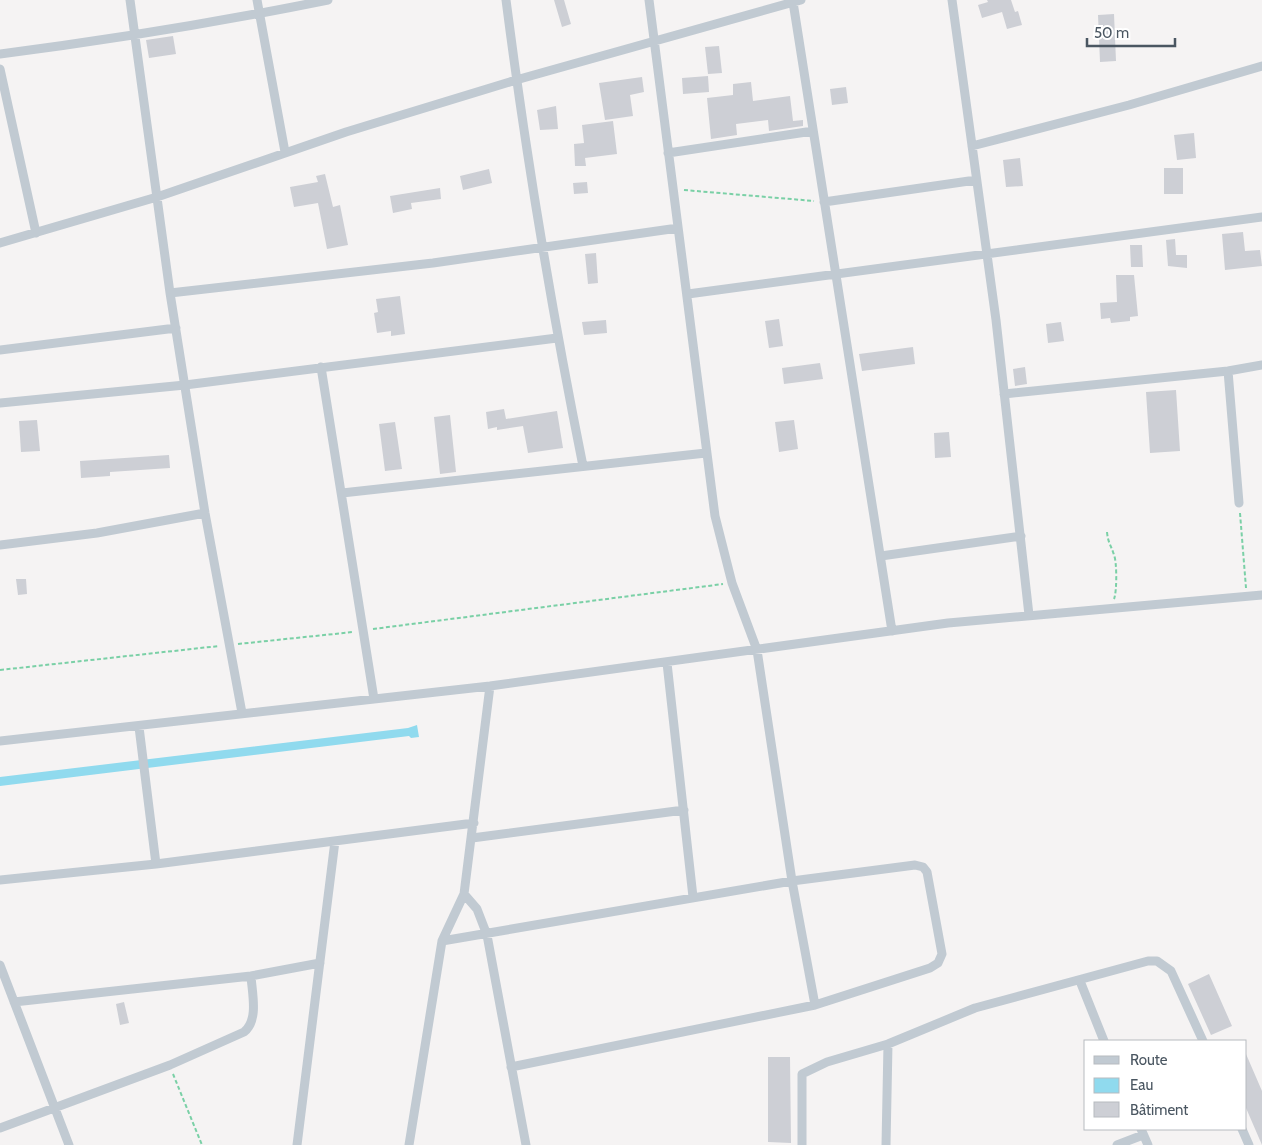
<svg xmlns="http://www.w3.org/2000/svg" width="1262" height="1145" viewBox="0 0 1262 1145" font-family="Cabin,sans-serif">
	<style>
		.water { fill: #90daee }
		.building { fill: #cdcfd5 }
		.lines { fill: none; stroke-linecap: round; stroke-linejoin: round }
		.path { stroke: #7ad0a6; stroke-width: 2; stroke-dasharray: 4 2.5; stroke-linecap: butt }
		.minor { stroke: #c1cad2; stroke-width: 9 }
	</style>
	<rect width="100%" height="100%" fill="#f5f3f3"/>
	<path class="water" d="M417,725L419,737L411,738L409,736L0,786V777L408,728Z"/>
	<path class="building" d="M554,0H564L571,24L562,27Z
		M987,0H1011L1015,12L1018,11L1022,25L1007,29L1002,12L982,18L978,5L988,2Z
		M1114,14L1116,61L1100,62L1098,15Z
		M173,36L176,54L149,58L146,40Z
		M719,46L722,73L708,74L705,47Z
		M708,76L709,92L683,94L682,78Z
		M642,77L644,92L630,95L633,116L605,120L599,83Z
		M751,82L753,101L790,96L793,121L803,120V126L769,131L768,120L736,124L737,135L711,139L707,98L733,95V84Z
		M846,87L848,103L832,105L830,89Z
		M556,106L558,129L540,130L537,110Z
		M613,121L617,154L585,158L586,166H575L574,144L584,143L582,125Z
		M1194,133L1196,158L1177,160L1174,135Z
		M1020,158L1023,186L1006,187L1003,160Z
		M1164,168H1183V194H1164Z
		M489,169L492,183L463,190L460,176Z
		M325,174L333,207L340,205L348,245L327,249L318,203L294,207L290,187L318,182L316,176Z
		M587,182L588,193L574,194L573,183Z
		M440,188L441,199L411,203L412,209L393,213L390,196Z
		M1243,232L1245,251L1260,250L1262,266L1225,270L1222,234Z
		M1175,239L1176,255H1187V268L1168,266L1166,240Z
		M1130,245H1142L1143,267H1131Z
		M596,253L598,283L588,284L585,254Z
		M1116,275H1134L1138,316L1130,317V321L1111,323L1110,318L1101,319L1100,303L1117,302Z
		M400,296L405,334L391,336V331L377,333L374,313L378,312L376,299Z
		M779,319L783,346L769,348L765,321Z
		M606,320L607,333L584,335L582,322Z
		M1061,322L1064,341L1048,343L1046,324Z
		M913,347L915,364L862,371L859,354Z
		M820,363L823,379L784,384L782,368Z
		M1025,367L1027,384L1015,386L1013,369Z
		M1176,390L1180,451L1150,453L1146,392Z
		M504,409L506,419L557,411L563,448L528,453L523,426L497,430V427L488,429L486,412Z
		M450,415L456,472L440,474L434,417Z
		M37,420L40,451L21,452L19,421Z
		M794,420L798,449L779,452L775,422Z
		M395,422L402,469L385,471L379,424Z
		M949,432L951,457L935,458L934,433Z
		M169,455L170,468L110,472V476L81,478L80,461Z
		M16,579H26L27,594L18,595Z
		M1209,974L1232,1026L1211,1035L1188,984Z
		M124,1002L129,1023L120,1025L116,1004Z
		M1246,1054L1262,1091V1145L1246,1108Z
		M768,1057H790L791,1143L768,1142Z"/>
	<g class="lines">
		<path class="path" d="M684,190L814,201
			M1240,513L1246,588
			M1107,532C1108,543 1111,545 1114,555C1117,562 1117,592 1114,599
			M373,629L723,584
			M238,644L353,632
			M0,670L219,646
			M173,1074L202,1145"/>
		<path class="minor" d="M130,0L170,293L205,513L242,713
			M257,0L285,152
			M506,0C526,156 552,312 583,466
			M649,0L715,516L732,583L757,650L792,881L815,1005
			M952,0L996,320L1029,615
			M793,2L892,631
			M0,54C110,40 219,22 328,0
			M0,69L36,233
			M972,146L1129,105L1262,66
			M668,153L813,131
			M824,202L976,180
			M0,243L157,197L346,132L516,80L801,0
			M170,293L433,263L678,228
			M688,294L1262,217
			M0,350L176,328
			M321,367L374,699
			M1228,371L1239,503
			M1004,394L1228,371L1262,365
			M0,403L185,385L557,338
			M342,493L706,453
			M0,545L97,533L205,513
			M881,556L1021,536
			M667,663L693,897
			M490,686L464,894L477,909L487,935L526,1145
			M139,727L156,864
			M0,741L490,686L948,623L1262,595
			M472,838L684,810
			M0,880L156,864L474,823
			M442,941L792,881L915,865L923,867L927,872L942,954L938,963L930,968L815,1005L511,1067
			M0,965L69,1145
			M1080,981L1104,1041
			M14,1002L251,976L320,963
			M0,1128L170,1065L244,1032C259,1020 252,993 251,976
			M1141,1129L1148,1145
			M1242,1129L1249,1145
			M297,1145L335,841
			M409,1145L442,941L464,894
			M802,1145V1074L827,1062L888,1044L975,1008L1148,961H1157L1171,971L1203,1041
			M886,1145L888,1044
			M1117,1145L1143,1135"/>
	</g>
	<rect x="1084" y="1040" width="162" height="90" fill="#ffffff" stroke="#b7bbc0"/>
	<rect x="1094" y="1056" width="25" height="8" fill="#c1cad2" stroke="#b7bbc0"/>
	<text x="1130" y="1065" font-size="15" fill="#4a5661">Route</text>
	<rect x="1094" y="1078" width="25" height="15" fill="#90daee" stroke="#b7bbc0"/>
	<text x="1130" y="1090" font-size="15" fill="#4a5661">Eau</text>
	<rect x="1094" y="1102" width="25" height="15" fill="#cdcfd5" stroke="#b7bbc0"/>
	<text x="1130" y="1115" font-size="15" fill="#4a5661">Bâtiment</text>
	<path d="M1087 38v8h88v-8" fill="none" stroke="#4a5661" stroke-width="2.5"/>
	<text x="1094" y="38" font-size="15" fill="#4a5661" stroke="#ffffff" stroke-width="4" paint-order="stroke">50 m</text>
</svg>
